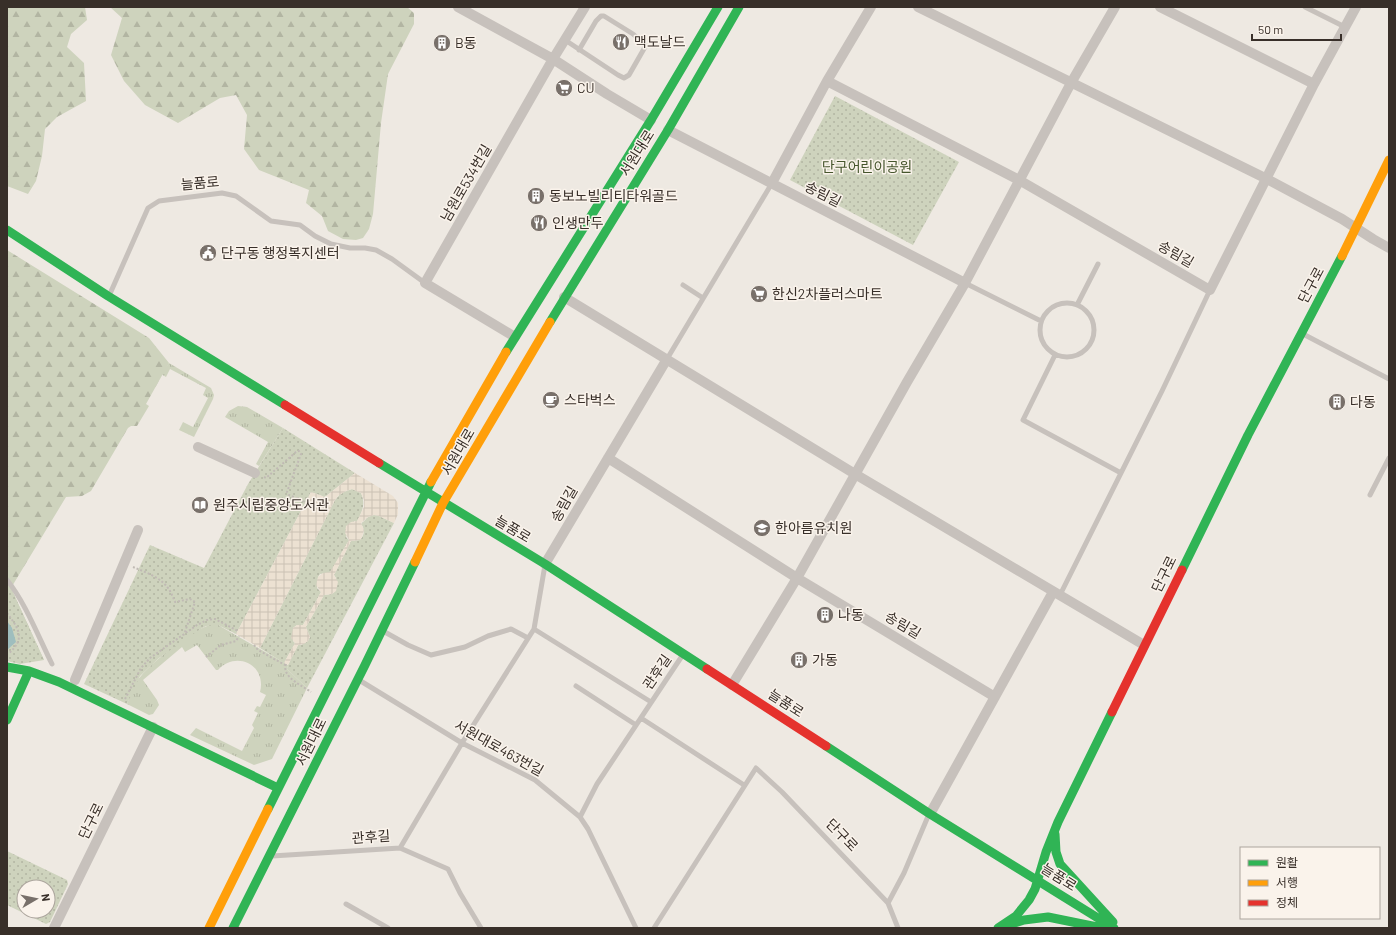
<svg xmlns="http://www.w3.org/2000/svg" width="1396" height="935" viewBox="0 0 1396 935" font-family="Barlow,'Noto Sans KR',sans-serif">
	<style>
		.grass { fill: url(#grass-tufts) }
		.forest { fill: url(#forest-firs) }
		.park { fill: url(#park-dots); fill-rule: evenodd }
		.plaza { fill: url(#plaza-grid) }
		.water { fill: #9fbebe }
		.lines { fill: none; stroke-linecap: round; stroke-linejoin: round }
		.path { stroke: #c0bab4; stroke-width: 2; stroke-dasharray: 2 2; stroke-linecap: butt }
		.lane { stroke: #c7c1bc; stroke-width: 5 }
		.street { stroke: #c7c1bc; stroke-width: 10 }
		.fast { stroke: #30b455; stroke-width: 9 }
		.slow { stroke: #ff9f0a; stroke-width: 9 }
		.jam { stroke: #e5322d; stroke-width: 9 }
		.labels { text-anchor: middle; stroke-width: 3; stroke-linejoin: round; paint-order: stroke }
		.poi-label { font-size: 14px; fill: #382f29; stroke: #faf3eb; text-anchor: start }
		.street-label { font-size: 14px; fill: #382f29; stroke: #faf3eb }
		.park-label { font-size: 14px; fill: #46562d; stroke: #faf3eb }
	</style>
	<defs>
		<pattern id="grass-tufts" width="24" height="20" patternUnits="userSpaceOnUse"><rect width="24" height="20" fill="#ced3bd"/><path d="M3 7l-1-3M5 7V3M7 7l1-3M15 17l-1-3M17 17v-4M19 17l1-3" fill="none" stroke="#b2b5a2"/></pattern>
		<pattern id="forest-firs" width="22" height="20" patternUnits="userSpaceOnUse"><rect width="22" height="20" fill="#ced3bd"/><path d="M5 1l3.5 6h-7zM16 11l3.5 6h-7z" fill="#b2b5a2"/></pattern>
		<pattern id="park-dots" width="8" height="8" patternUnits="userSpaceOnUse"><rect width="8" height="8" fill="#ced3bd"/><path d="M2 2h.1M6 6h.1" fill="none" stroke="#b2b5a2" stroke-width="1.8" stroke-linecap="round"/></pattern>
		<pattern id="plaza-grid" width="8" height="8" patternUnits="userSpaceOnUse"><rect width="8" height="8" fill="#ece1d2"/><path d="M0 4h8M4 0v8" fill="none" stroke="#cbc1b4"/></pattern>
	</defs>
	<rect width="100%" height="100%" fill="#eee9e2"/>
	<path class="grass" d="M169,363L211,388L214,395L213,399L194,437L179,430L183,422L193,427L208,398L203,395L206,388L170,369L166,377L161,374Z
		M238,406L247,407L283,428L259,466L256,464L268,442L225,417L229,411Z
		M211,625H218L288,665L287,669L307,688L272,759L254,765L190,735L196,728L242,751L254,728L252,725L258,713L254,711L257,706L260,707L266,695L260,692C267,665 236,650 218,670H216L197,645L185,652L182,647L143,680L157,700L159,705L153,714L149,715L127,704C131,695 134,683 141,676C151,663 196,627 211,625Z"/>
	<path class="forest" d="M7,7H85L87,20L71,34L67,47L84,63L86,101L57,117L45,129L42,156L36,181L28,194L7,186Z
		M110,7H407L414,13V24L388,74L381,123L373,214L369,229L363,238L356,240L343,239L328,231L322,216L306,203L309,190L259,170L244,149L247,115L236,95L220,98L178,123L145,105L124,81L111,55L122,18Z
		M7,250L149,338L169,363L146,404L149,406L137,426H131L128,428L91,491L82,496L66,497L11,588L44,660L7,661Z"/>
	<path class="park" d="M835,96L959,162L913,245L790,180Z
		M283,428L355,473L325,497L311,492L236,634L218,625L206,626L199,630L159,658L140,676L127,704L84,684L150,545L204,568L248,484Z
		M352,489L361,493C366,505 362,511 357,522L354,521L346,537L349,540L330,573L320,574L318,577L317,588L321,592L303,625H297L293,628V641L295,643L284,663L260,648L335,500L341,493Z
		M374,515L379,516L394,523L307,688L287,669L288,665L298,645H301L308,641L310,637L306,627L324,595L332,594L336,590V578L334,575L351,541L360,540C365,534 365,529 361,524L368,517Z
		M7,584L11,588L44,660L20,664L7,661Z
		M7,851L67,880L68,884L50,922L46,924L7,905ZM24,887H48V911H24Z"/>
	<path class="plaza" d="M355,473L393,496L398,503V514L394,523L379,516L374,515L368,517L361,523L364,530L362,537L360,540L351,541L334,575L338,582L336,591L332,594L324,595L306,627L310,637L308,641L304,644L298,645L288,665L284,663L295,643L291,638L293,628L297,625H303L321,592L316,585L318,577L323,573L330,572L349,540L345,533L346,526L351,522L357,521L364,507V500L361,493L356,491L352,489L346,491L338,496L335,500L260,648L236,634L311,492L325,497Z"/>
	<path class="water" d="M7,621L12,628L16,642L7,650Z"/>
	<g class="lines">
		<path class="path" d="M264,477L266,478L296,452L299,451L301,454L287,492L289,495L305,502
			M133,567C145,572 160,577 168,588C171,592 173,597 175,602L190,599L195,602L184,635
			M7,613C19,629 26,639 8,654
			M254,645L258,650L285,665
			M206,657L221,645L236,641L239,636
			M286,664C281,677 303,686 311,692
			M125,699L141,668L150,658L197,625L207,620L215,619L238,631"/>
		<path class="lane" d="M1305,7L1345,27
			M565,40L618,75L624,78L629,75L645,47L644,44L633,34L604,16H601L596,21L579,50
			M965,283L1041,321
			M683,285L703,298
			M109,296L148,208L159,201L222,193L236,196L271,221L300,225L315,236L331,244L350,248H365L376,250L392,259L425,283
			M1040 330a27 27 0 1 1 54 0a27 27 0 1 1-54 0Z
			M1077,305L1098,264
			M1303,334L1389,379
			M1055,355L1023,420L1121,473
			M667,359L772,183
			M1370,495L1389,458
			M7,580C25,602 39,638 52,664
			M1060,595L1162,391L1210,290
			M534,629L651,702
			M383,631L408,645L431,655L465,647L488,636L511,629L528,638
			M359,680L462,743L535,780L580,817L588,829L636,928
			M576,686L636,725
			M641,718L744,785
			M580,817L597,784L682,656
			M400,848L462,743L534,629L545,565
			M272,856L400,848L448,869L460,893L481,928
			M888,903L904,873L929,814
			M346,904L388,928
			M654,928L756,768L782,792L888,903L898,928"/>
		<path class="street" d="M458,7L553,59L607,94L651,120
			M918,7L1267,179L1342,219L1373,239L1389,248
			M1160,7L1314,84
			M827,81L1019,180L1210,290L1314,84L1356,7
			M668,130L965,283
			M772,183L827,81L871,7
			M564,297L855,474L1144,645
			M515,337L425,283L553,59L585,7
			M198,447L255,473
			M608,458L797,578L995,697
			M545,564L667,359
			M75,680L138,530
			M732,685L797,578L907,382L965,283L1071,83L1115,7
			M930,814L1053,592
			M54,928L153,727"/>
		<path class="fast" d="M7,230L108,296L285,405
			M550,322L668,130L739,7
			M506,352L651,120L718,7
			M379,463L545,564L707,669
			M1182,570L1248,435L1342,256
			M7,667L29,671L59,682L278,788
			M7,720L29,671
			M826,746L930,814L1114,928
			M268,809L431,482
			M1055,834L1056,852L1060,864L1113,922
			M1008,925L1024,920L1048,917L1102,928
			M233,928L365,665L415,562
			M998,928L1016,916L1029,900L1035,889L1046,852L1058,822L1112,712"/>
		<path class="slow" d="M1342,256L1389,160
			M431,482L506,352
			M415,562L443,503L550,322
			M209,928L268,809"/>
		<path class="jam" d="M285,405L379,463
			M707,669L826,746
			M1112,712L1182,570"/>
	</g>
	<defs>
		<symbol id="restaurant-disc" viewBox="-11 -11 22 22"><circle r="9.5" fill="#78706a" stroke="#faf3eb"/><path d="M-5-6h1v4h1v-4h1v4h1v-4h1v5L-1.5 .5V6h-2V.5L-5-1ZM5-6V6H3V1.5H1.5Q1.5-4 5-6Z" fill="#fff"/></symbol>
		<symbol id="building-disc" viewBox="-11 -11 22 22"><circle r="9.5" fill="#78706a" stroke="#faf3eb"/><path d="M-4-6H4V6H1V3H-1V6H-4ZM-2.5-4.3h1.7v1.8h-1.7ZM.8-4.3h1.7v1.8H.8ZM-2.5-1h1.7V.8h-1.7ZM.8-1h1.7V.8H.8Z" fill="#fff"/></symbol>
		<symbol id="supermarket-disc" viewBox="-11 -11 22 22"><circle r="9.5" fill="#78706a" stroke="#faf3eb"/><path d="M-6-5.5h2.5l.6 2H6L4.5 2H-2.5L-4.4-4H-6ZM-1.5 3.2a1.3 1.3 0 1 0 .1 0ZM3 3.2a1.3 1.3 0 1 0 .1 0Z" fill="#fff"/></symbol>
		<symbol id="civic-disc" viewBox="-11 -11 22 22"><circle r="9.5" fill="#78706a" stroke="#faf3eb"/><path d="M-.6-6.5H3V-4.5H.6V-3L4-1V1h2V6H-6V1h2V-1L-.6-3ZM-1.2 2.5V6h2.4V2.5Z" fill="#fff"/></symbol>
		<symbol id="cafe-disc" viewBox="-11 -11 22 22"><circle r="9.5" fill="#78706a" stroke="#faf3eb"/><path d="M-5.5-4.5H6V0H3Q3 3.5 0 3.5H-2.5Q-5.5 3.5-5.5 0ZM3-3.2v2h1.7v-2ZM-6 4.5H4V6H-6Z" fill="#fff"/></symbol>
		<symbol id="library-disc" viewBox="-11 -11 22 22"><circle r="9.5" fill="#78706a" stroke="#faf3eb"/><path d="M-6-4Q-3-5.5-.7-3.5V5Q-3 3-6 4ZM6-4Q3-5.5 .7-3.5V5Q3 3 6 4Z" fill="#fff"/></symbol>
		<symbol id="school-disc" viewBox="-11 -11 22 22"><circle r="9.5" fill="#78706a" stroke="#faf3eb"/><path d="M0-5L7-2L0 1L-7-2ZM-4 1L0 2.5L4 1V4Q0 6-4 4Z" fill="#fff"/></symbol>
	</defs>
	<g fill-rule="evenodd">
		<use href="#restaurant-disc" x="611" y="32" width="20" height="20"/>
		<use href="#building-disc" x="432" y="33" width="20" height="20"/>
		<use href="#supermarket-disc" x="554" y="78" width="20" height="20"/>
		<use href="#building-disc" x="526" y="186" width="20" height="20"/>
		<use href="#restaurant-disc" x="529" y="213" width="20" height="20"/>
		<use href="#civic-disc" x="198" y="243" width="20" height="20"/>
		<use href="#supermarket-disc" x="749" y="284" width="20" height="20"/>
		<use href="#cafe-disc" x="541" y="390" width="20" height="20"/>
		<use href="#building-disc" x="1327" y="392" width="20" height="20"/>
		<use href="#library-disc" x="190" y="495" width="20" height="20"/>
		<use href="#school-disc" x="752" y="518" width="20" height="20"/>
		<use href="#building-disc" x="815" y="605" width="20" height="20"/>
		<use href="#building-disc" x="789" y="650" width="20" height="20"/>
	</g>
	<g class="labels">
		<g class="poi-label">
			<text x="634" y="47">맥도날드</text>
			<text x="455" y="48">B동</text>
			<text x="577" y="93">CU</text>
			<text x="549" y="201">동보노빌리티타워골드</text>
			<text x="552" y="228">인생만두</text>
			<text x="221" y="258">단구동 행정복지센터</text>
			<text x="772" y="299">한신2차플러스마트</text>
			<text x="564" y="405">스타벅스</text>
			<text x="1350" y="407">다동</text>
			<text x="213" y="510">원주시립중앙도서관</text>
			<text x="775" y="533">한아름유치원</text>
			<text x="838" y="620">나동</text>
			<text x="812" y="665">가동</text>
		</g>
		<g class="street-label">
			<text transform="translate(637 153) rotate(-58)" y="5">서원대로</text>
			<text transform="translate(200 183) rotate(-5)" y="5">늘품로</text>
			<text transform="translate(466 183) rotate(-60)" y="5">남원로534번길</text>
			<text transform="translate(823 194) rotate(27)" y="5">송림길</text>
			<text transform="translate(1176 254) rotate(30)" y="5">송림길</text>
			<text transform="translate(1311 285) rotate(-62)" y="5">단구로</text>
			<text transform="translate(458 452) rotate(-60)" y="5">서원대로</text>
			<text transform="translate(564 504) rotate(-60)" y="5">송림길</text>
			<text transform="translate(513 529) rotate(31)" y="5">늘품로</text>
			<text transform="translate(1164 574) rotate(-64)" y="5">단구로</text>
			<text transform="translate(903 625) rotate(31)" y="5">송림길</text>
			<text transform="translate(657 672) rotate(-56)" y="5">관후길</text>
			<text transform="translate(786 703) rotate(33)" y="5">늘품로</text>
			<text transform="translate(311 742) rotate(-64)" y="5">서원대로</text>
			<text transform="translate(499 748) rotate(29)" y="5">서원대로463번길</text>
			<text transform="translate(91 821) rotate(-64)" y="5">단구로</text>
			<text transform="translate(842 835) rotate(46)" y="5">단구로</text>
			<text transform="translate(371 837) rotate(-4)" y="5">관후길</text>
			<text transform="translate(1059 877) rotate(32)" y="5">늘품로</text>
		</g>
		<g class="park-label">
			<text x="867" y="172">단구어린이공원</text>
		</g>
	</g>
	<rect width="1396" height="935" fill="none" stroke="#382f29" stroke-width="16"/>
	<rect x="1240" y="847" width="140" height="72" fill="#faf3eb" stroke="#aca59d"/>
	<rect x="1248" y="860" width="20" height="6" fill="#30b455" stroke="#aca59d"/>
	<text x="1276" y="867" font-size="12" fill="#382f29">원활</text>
	<rect x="1248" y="880" width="20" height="6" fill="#ff9f0a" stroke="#aca59d"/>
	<text x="1276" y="887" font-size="12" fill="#382f29">서행</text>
	<rect x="1248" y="900" width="20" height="6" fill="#e5322d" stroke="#aca59d"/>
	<text x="1276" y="907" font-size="12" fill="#382f29">정체</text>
	<g transform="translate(36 899) rotate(81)"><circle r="19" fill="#faf3eb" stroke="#aca59d"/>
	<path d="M0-3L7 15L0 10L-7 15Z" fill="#78706a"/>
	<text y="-6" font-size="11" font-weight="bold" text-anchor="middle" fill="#382f29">N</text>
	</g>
	<path d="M1252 34v6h89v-6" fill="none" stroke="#382f29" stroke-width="2"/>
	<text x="1258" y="34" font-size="12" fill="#382f29" stroke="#faf3eb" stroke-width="3" paint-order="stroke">50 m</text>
</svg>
